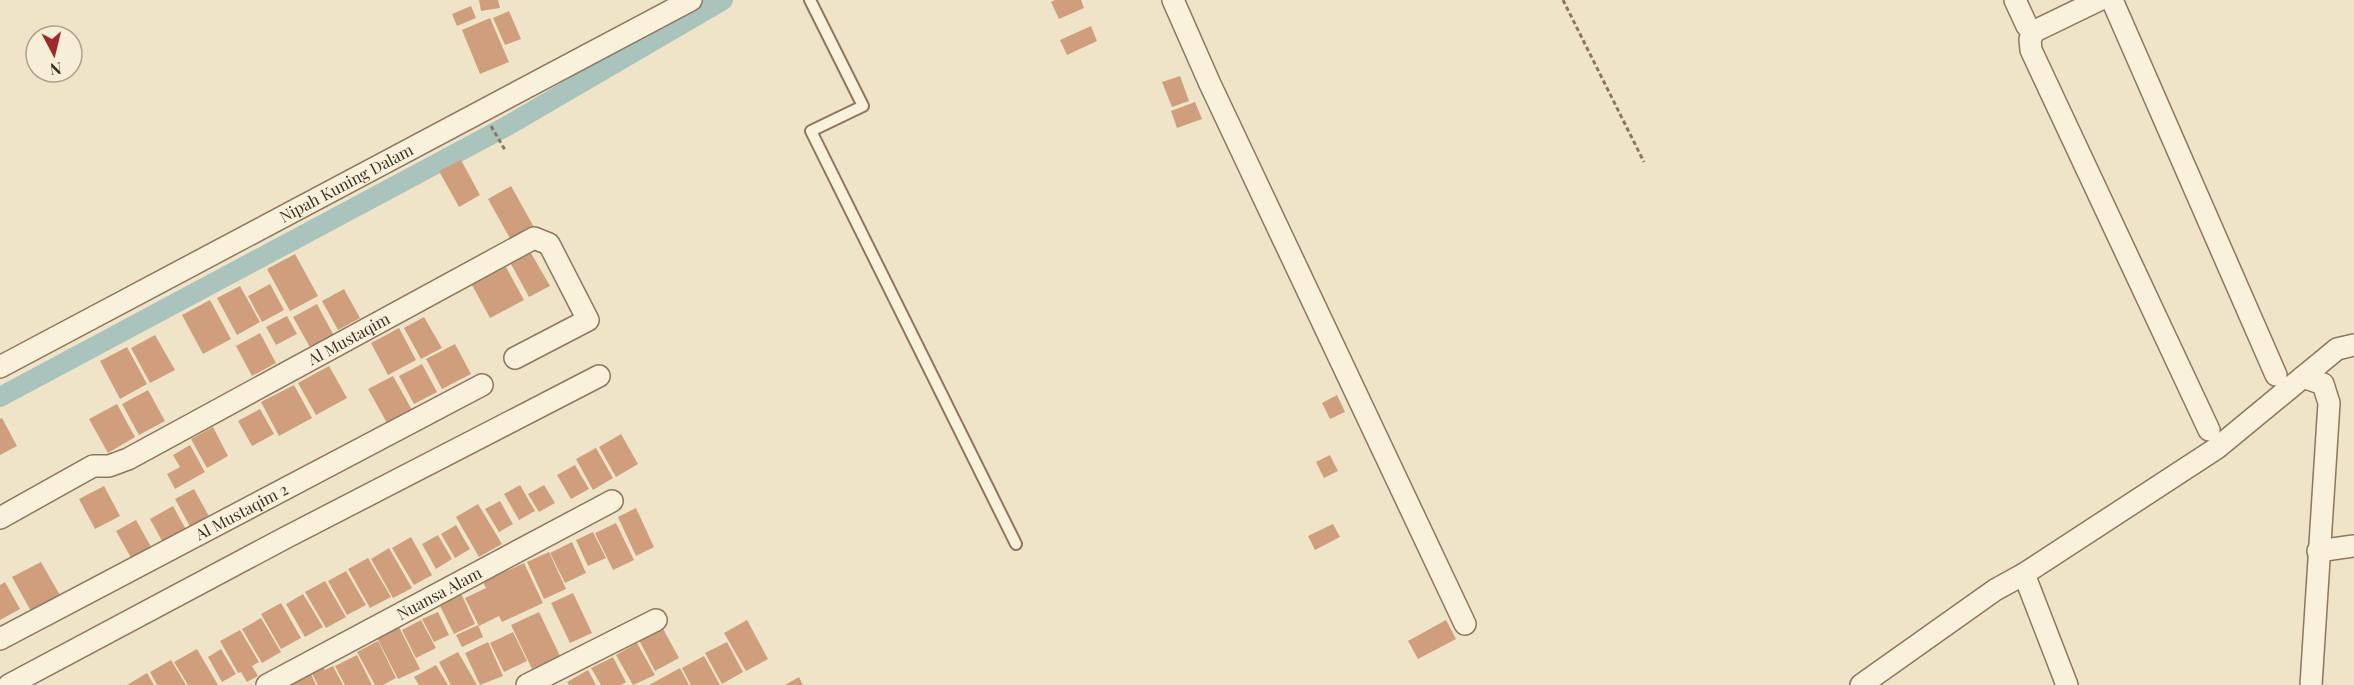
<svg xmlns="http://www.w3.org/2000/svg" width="2354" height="685" viewBox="0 0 2354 685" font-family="'Playfair Display',serif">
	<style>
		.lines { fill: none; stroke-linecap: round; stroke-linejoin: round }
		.canal { stroke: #a9c4bc; stroke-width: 20 }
		.building { fill: #cf9f7d }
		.lane-casing { stroke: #8d765c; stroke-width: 14 }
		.street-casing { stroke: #8d765c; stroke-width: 24 }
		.path { stroke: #8d765c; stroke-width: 3; stroke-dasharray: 4.5 3; stroke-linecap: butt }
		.lane { stroke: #faf1dc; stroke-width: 10 }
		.street { stroke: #faf1dc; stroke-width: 21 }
		.labels { text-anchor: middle; stroke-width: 4.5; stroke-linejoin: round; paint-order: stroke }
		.street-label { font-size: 16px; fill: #3d2e20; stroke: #f7eed8 }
	</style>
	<rect width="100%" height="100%" fill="#f0e4c8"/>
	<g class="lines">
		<path class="canal" d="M0,397L507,126L723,0"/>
	</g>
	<path class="building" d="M479,0H498L500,8L481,11Z
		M1055,0H1081L1084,8L1059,19L1051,2Z
		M471,6L476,18L457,26L452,14Z
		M509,11L521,39L505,45L493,18Z
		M490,18L509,62L480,74L462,30Z
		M1091,26L1097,41L1067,55L1060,40Z
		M1180,76L1189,101L1172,107L1162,82Z
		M1195,102L1202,119L1177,128L1171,111Z
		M461,160L480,195L459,207L439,171Z
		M511,186L535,229L512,242L488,199Z
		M531,253L550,286L529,297L511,264Z
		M295,254L318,296L290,311L267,269Z
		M506,267L524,300L490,318L472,285Z
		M270,284L284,310L262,322L248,296Z
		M240,286L260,322L237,335L217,298Z
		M344,289L360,318L338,330L322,301Z
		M210,300L231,339L203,354L182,315Z
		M317,304L334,336L311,349L293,317Z
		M287,316L297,334L276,345L266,327Z
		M424,317L442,348L421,359L404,328Z
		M399,328L416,360L388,375L371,343Z
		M260,333L276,363L252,376L236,346Z
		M155,335L175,370L150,383L131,348Z
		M455,344L471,374L442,389L426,359Z
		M127,347L147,384L120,399L100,361Z
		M422,364L437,392L414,404L399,376Z
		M329,366L347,398L316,415L298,383Z
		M393,376L412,410L387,423L368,389Z
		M294,385L312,418L279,436L261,402Z
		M148,390L165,421L139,435L122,404Z
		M1337,395L1345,412L1330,419L1322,403Z
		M117,404L135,437L108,453L89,419Z
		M260,409L274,434L252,446L238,421Z
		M2,418L17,446L0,455V419Z
		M213,427L228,456L207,468L191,439Z
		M621,434L638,464L616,477L599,447Z
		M190,445L205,472L175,489L167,474L180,467L173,455Z
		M596,448L613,478L593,490L576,459Z
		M1330,455L1338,471L1324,478L1316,462Z
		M575,465L589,489L571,499L557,475Z
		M520,485L535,511L519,520L504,494Z
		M544,485L555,503L539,512L528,494Z
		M104,486L120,516L95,529L79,499Z
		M194,489L212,522L193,532L175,499Z
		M500,501L513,524L499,532L485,509Z
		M478,504L502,544L479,557L456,517Z
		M173,506L189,535L166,548L150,519Z
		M636,508L654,547L636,556L618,517Z
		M136,520L154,552L134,563L116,531Z
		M616,523L634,560L613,570L595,533Z
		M1333,524L1340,537L1315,550L1308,536Z
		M456,525L470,549L455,558L441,534Z
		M593,532L606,558L588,566L576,540Z
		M438,535L452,559L436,569L422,544Z
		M411,537L432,575L414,585L392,548Z
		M572,542L586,573L565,583L550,553Z
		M389,548L412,588L393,598L371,559Z
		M549,552L566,589L544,599L527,562Z
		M368,558L391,597L370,608L348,569Z
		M41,562L61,597L32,613L12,577Z
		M524,563L543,603L502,622L499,616L479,626L465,598L486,588L483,582Z
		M346,571L366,605L347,615L328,581Z
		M325,581L346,617L326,628L305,592Z
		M5,582L20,609L0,620V585Z
		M460,591L475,624L454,634L438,602Z
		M573,593L592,633L570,643L551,603Z
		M303,594L323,627L305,637L286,604Z
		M281,603L301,638L281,649L261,614Z
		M438,612L449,635L434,642L422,619Z
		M539,612L560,656L532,669L511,625Z
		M261,618L281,652L262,663L242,629Z
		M421,620L436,648L416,658L402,630Z
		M747,620L768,659L746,671L724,633Z
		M1446,620L1456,639L1418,659L1408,641Z
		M478,625L483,637L462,647L456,635Z
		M399,627L420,669L398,679L377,638Z
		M662,627L679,658L655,671L639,640Z
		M240,630L259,662L252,666L258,676L247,682L241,672L238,673L220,641Z
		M513,632L527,661L504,672L490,643Z
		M378,641L396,678L383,685H375L357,652Z
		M488,642L503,676L480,685L465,653Z
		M727,642L743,672L722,684L705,653Z
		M637,643L655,675L633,685L616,655Z
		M197,649L218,685H188L174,662Z
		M221,649L236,674L222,682L208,657Z
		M458,652L477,685H451L439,662Z
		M357,655L372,685H345L335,666Z
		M704,656L720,685H691L682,668Z
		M613,657L626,682L621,685H601L591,668Z
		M171,660L186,685H157L150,672Z
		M321,664L325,670L333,666L343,685H318L310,670Z
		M436,665L448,685H419L414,677Z
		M680,668L689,685H649Z
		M588,670L596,685H569L567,682Z
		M147,673L154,685H127Z
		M311,674L316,685H288Z
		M799,677L803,685H785Z"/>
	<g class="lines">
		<defs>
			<path id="lane" d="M810,0L863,106L811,131L1016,544"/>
			<g id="street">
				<path d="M1173,0L1210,84L1465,624"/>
				<path d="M2015,0L2027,26"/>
				<path d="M2099,0L2035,31L2030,39L2031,50L2209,430"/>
				<path d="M2112,0L2276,375"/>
				<path id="s1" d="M0,367L691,0"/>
				<path d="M2303,377L2323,384L2329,403L2311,685"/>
				<path id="s2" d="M0,518L93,466H109L128,459L534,238L549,244L588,320L515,358"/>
				<path d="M2318,551L2354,546"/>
				<path d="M2024,574L2067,685"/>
				<path id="s3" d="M0,639L482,385"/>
				<path d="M9,685L285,538L599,376"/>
				<path id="s4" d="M267,685L612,501"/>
				<path d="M527,685L656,620"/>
				<path d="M1861,685L1995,590L2024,574L2217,448L2337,349L2354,345"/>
			</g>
		</defs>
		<use href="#lane" class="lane-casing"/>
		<use href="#street" class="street-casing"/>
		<path class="path" d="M1563,0L1644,162
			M491,126L505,150"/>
		<use href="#lane" class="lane"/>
		<use href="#street" class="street"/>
	</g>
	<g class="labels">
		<g class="street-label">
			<text dy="6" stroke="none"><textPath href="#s1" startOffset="392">Nipah Kuning Dalam</textPath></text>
			<text dy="6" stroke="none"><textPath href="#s2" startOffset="394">Al Mustaqim</textPath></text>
			<text dy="6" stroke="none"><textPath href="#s3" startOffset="273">Al Mustaqim 2</textPath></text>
			<text dy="6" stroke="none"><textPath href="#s4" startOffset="195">Nuansa Alam</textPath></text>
		</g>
	</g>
	<g transform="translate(54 54) rotate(173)"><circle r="28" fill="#f7eed8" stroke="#ada18e" stroke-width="1.5"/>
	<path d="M0-4.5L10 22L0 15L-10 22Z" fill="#9e2a2b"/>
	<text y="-9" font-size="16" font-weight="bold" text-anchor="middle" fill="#3d2e20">N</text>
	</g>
</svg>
